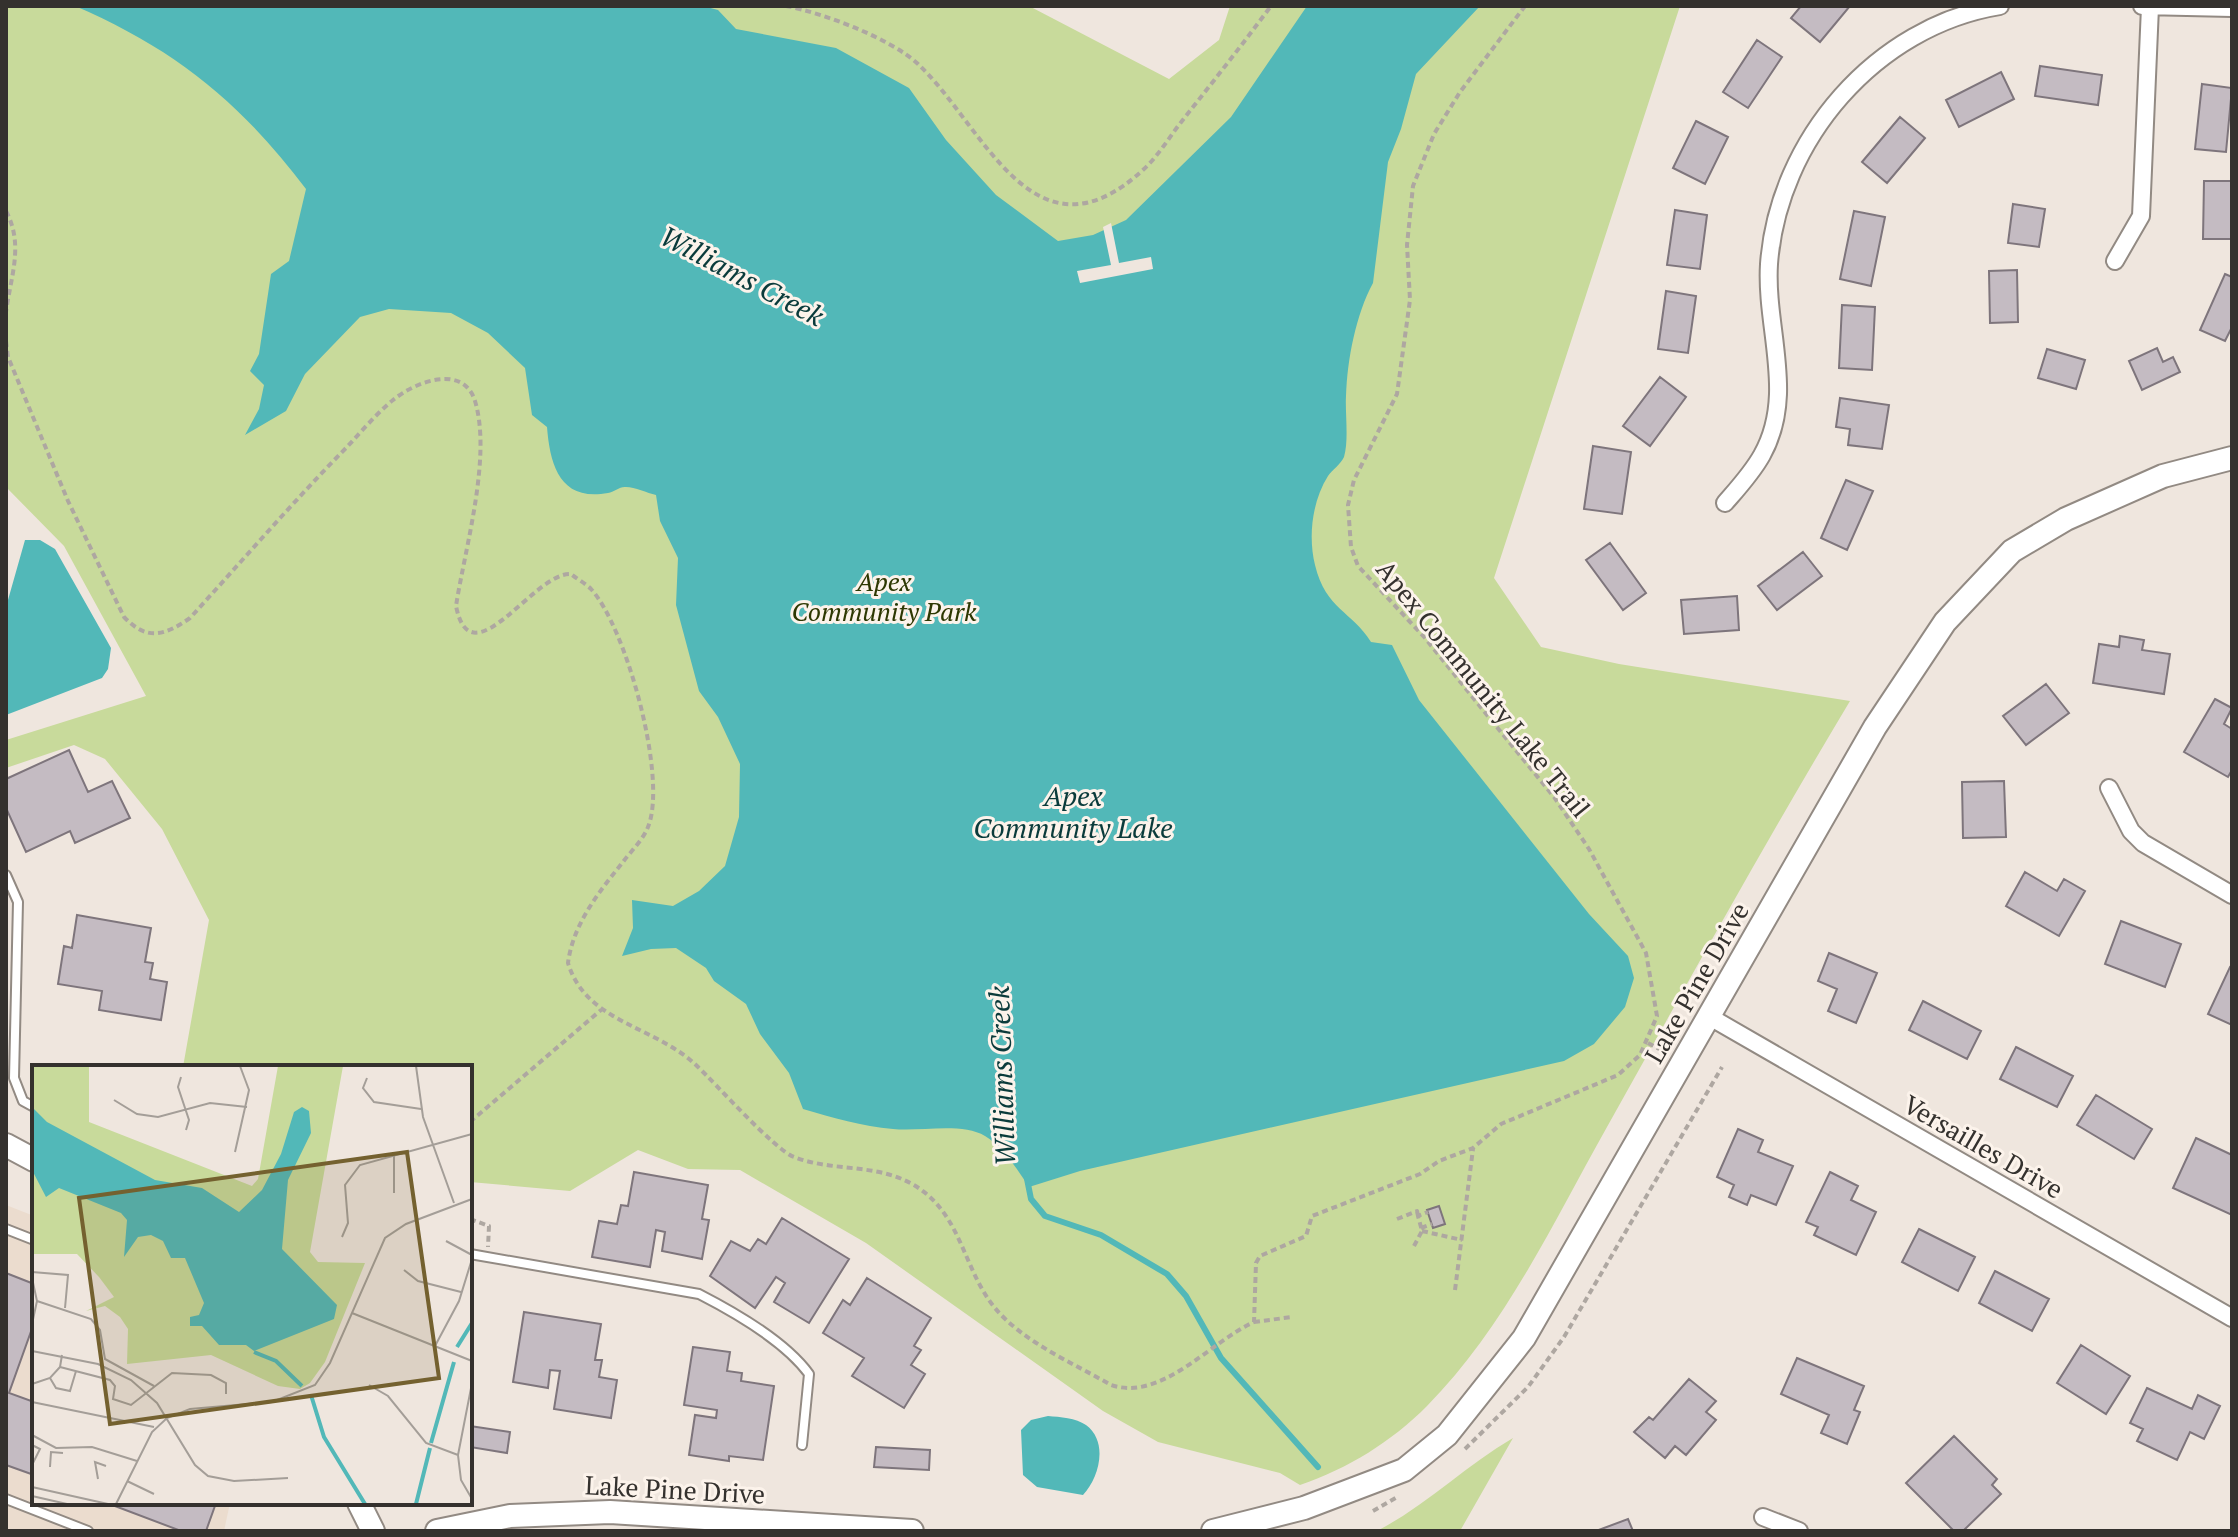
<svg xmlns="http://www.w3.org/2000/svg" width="2238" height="1537" viewBox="0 0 2238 1537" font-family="'PT Serif',serif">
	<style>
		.built { fill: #ebdcce }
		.green { fill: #c8da9b }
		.water { fill: #52b8b8 }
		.pier { fill: #efe6de }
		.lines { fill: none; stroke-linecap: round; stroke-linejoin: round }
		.stream { stroke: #52b8b8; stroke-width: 6 }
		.building { fill: #c4bbc2; stroke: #7e757c; stroke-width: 2 }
		.lane-casing { stroke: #928a83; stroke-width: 12 }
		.street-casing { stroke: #928a83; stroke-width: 20 }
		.secondary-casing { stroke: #928a83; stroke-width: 26 }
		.path { stroke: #aea7a1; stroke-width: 4; stroke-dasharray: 6 4; stroke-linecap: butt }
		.lane { stroke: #fff; stroke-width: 8 }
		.street { stroke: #fff; stroke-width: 16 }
		.secondary { stroke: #fff; stroke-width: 22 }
		.labels { text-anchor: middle; stroke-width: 6; stroke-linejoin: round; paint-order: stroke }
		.park-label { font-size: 26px; font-style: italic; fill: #2d3802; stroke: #fcf3eb }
		.street-label { font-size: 26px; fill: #34312e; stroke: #fcf3eb }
		.water-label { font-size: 28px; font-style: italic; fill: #0a3b3b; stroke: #fcf3eb }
		.inset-river { fill: none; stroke: #52b8b8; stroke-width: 4 }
		.inset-road { fill: none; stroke: #a49e98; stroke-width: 2 }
		.view { fill: #74612f; fill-opacity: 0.15; stroke: #74612f; stroke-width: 4 }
		.inset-edge { fill: none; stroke: #34312e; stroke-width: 4 }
	</style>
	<rect width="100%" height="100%" fill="#efe6de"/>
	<path class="built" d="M6,1205L34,1216V1503H230L224,1531H6Z"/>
	<path class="green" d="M6,6H1029L1169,79L1219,40L1230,6H1680L1494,578L1541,647L1619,664L1850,701C1766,841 1687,984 1607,1127C1553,1223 1505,1327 1427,1406C1391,1442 1349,1468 1300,1485L1280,1473L1158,1442L1103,1411L866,1243L740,1170L688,1169L638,1150L570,1191L470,1182V1067H183L209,920L162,829L105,759L74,745L6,768V740L146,696L64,546L6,487Z
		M1513,1438L1460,1531H1377C1427,1505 1465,1466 1513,1438Z"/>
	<path class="water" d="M75,6H703L718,10L736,29L836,48L909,88L946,140L996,195L1058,241L1093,235L1126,220L1231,117L1307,6H1480L1416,74L1401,129L1388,162L1373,283C1356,314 1347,360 1346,396C1345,413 1349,440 1344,457C1341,464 1332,470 1328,476C1312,501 1308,537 1315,565C1326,610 1352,611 1371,642L1392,645L1419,700L1589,914L1628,956L1634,978L1625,1007L1594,1044L1564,1061L1080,1171L1029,1187C1017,1169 1004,1148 985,1136C962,1122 919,1132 893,1129C862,1126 833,1118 803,1109L789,1073L760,1034L746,1004L714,981L706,968L676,948L651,949L622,956L633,928L632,900L673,906L699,891L725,866L739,817L740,764L718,717L699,691L676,605L678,558L660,521L656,495C647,493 635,487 626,487C620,486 614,492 608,493C560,502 550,465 547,427L532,415L525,368L488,333L451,313L389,309L360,317L305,374L286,411L245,435L259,409L264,385L250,371L259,354L271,274L289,261L306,189C240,102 175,49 75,6Z
		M25,540H40L55,549L111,648L108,669L102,678L6,715V607Z
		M1048,1416C1060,1417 1076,1418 1086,1425C1109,1442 1099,1478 1083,1495L1037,1487L1023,1475L1021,1430L1031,1420Z"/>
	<path class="pier" d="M1111,223L1119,263L1151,257L1153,269L1080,283L1077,271L1111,265L1103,227Z"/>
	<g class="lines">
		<path class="stream" d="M1027,1179L1031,1199L1045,1216L1101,1235L1167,1274L1186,1296L1221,1358L1318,1467"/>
	</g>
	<path class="building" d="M1801,6H1850L1820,42L1791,18Z
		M1757,40L1782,57L1748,108L1723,92Z
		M2040,66L2102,75L2098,105L2035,96Z
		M2001,72L2014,99L1959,127L1946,100Z
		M2202,84L2232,88L2226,152L2195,149Z
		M1900,117L1925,138L1887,183L1862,162Z
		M1696,121L1728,137L1705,184L1673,168Z
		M2204,181H2232V239H2203Z
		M2013,204L2045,209L2039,247L2008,243Z
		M1675,210L1707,215L1700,269L1667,265Z
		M1854,211L1885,217L1871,286L1840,279Z
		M2017,270L2018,322L1990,323L1989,271Z
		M2225,274L2232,277V327L2225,341L2200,330Z
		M1666,291L1696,296L1688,353L1658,349Z
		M1842,305L1875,307L1872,370L1839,368Z
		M2157,348L2163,362L2173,357L2180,372L2142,390L2129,361Z
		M2047,349L2085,360L2076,389L2038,378Z
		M1660,377L1686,397L1650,446L1623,426Z
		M1840,398L1889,405L1882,449L1848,445L1850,429L1836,427Z
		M1593,446L1631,452L1622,514L1584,509Z
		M1846,480L1873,491L1847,550L1821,538Z
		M1610,543L1646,593L1623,610L1586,560Z
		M1803,552L1822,576L1777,610L1758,586Z
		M1737,596L1739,630L1684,634L1681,600Z
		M2120,636L2144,640L2142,650L2170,654L2164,694L2093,683L2099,644L2119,647Z
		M2046,684L2069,713L2026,745L2003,716Z
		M2215,699L2232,708L2224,724L2232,729V770L2228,777L2184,752Z
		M69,750L88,792L112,781L130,818L75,843L70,831L26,852L6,808V779Z
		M2004,781L2006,837L1963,838L1962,782Z
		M2025,872L2057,891L2064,879L2085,891L2059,936L2006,906Z
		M77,915L151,928L145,962L153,963L150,979L167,982L161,1020L99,1010L102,991L58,984L64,946L72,948Z
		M2121,921L2181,944L2165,987L2105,964Z
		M1829,953L1877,973L1856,1023L1828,1011L1837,989L1818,981Z
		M2230,967L2232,968V1025L2208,1014Z
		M1923,1001L1981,1031L1967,1059L1909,1030Z
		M2016,1047L2073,1076L2057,1107L2000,1079Z
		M2096,1095L2152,1129L2134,1159L2077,1125Z
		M1738,1129L1763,1140L1758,1152L1793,1166L1776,1205L1751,1195L1747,1205L1729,1197L1734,1185L1717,1177Z
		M2196,1138L2232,1155V1215L2173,1188Z
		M634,1172L708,1185L702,1219L709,1220L702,1259L662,1251L665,1232L656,1230L650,1267L592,1257L599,1221L617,1224L621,1205L628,1206Z
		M1830,1172L1858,1186L1851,1200L1876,1212L1856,1255L1814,1235L1818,1227L1806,1222Z
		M1439,1206L1445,1224L1433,1228L1427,1210Z
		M782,1218L849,1259L809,1323L774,1302L785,1283L776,1277L755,1308L710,1276L731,1241L750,1251L758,1239L766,1244Z
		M1919,1229L1975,1257L1958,1291L1902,1262Z
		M1995,1271L2049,1299L2032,1331L1979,1303Z
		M6,1273L34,1284V1323L9,1393L34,1402V1475L6,1465Z
		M867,1278L931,1318L914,1346L921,1350L911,1365L925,1374L904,1408L852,1376L864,1358L823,1333L843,1300L850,1305Z
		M524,1312L601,1324L595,1360H602L599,1377L617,1380L611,1418L554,1409L560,1371L550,1370L548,1388L513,1382Z
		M2081,1345L2130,1376L2106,1414L2057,1383Z
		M693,1347L730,1352L727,1371L742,1373L741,1381L774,1386L763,1460L729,1456V1461L689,1455L695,1415L716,1418L717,1410L684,1405Z
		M1797,1358L1864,1386L1854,1410L1860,1412L1847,1444L1821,1433L1829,1415L1781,1394Z
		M1689,1379L1716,1401L1706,1412L1716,1420L1686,1455L1675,1446L1665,1458L1634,1432L1649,1417L1653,1420Z
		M1689,1379L1716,1401L1706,1412L1716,1420L1686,1455L1675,1446L1665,1458L1634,1432L1649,1417L1653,1420Z
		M2147,1388L2192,1409L2198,1395L2220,1406L2204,1439L2190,1432L2177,1460L2137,1441L2143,1429L2130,1423Z
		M470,1426L510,1432L507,1453L470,1447Z
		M1954,1436L1997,1479L1992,1485L2001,1494L1963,1531H1954L1906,1483Z
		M876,1447L930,1450L929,1470L874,1467Z
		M107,1503H216L206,1531H181Z
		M1628,1519L1633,1531H1596Z
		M1628,1519L1633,1531H1596Z"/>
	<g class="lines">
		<defs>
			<path id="lane" d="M6,875L18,902L14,1078L23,1101L34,1107
				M6,1229L34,1240
				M470,1254L699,1294C736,1313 785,1341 809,1374L802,1445
				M6,1499L88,1531"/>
			<path id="street" d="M2142,6L2232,8
				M2115,261L2141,216L2150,7
				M1725,503C1738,488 1752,473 1762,455C1796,394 1765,329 1769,264C1778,140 1876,26 2000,6
				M2109,788L2131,831L2143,843L2232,895
				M1710,1017L2232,1318
				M1763,1517L1799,1531"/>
			<path id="secondary" d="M6,1145L34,1160
				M359,1503L373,1531
				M437,1531L510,1516L610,1512L912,1531
				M1213,1531L1304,1508L1404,1470L1447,1435L1524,1338L1875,727L1945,622L2012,551L2066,519L2163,476L2232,458"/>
		</defs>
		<use href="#lane" class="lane-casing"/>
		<use href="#street" class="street-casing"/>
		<use href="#secondary" class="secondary-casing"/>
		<path class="path" d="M786,6C823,13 890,38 918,64C984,126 1034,271 1144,169C1159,155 1170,136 1182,121C1212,83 1242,45 1271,6
			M6,211C24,245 11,275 6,312
			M6,341L8,357L68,501L124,617C147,641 164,636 190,618C242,561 292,503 346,448C361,432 376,414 393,400C415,382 463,363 475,401C492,457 465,548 456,606C471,682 535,571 571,574C577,579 585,583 591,589C626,627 668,778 648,827C643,840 631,851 623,862C599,892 573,924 568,963C586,1023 656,1026 697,1066C716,1084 775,1150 794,1157C833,1172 875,1163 912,1184C962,1212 962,1268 995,1308C1023,1342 1073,1363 1111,1385C1162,1402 1211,1341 1254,1322L1256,1263L1260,1256L1306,1236L1312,1216L1420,1174L1439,1161L1473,1148L1501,1124L1618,1075L1640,1055L1657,1016L1646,953L1589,849L1554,797L1487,715L1425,638L1358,566L1351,547L1348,505L1354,480L1397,394L1410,300L1407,245L1413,186L1434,134L1460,92L1525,6
			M1648,1043L1667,1053
			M470,1122L601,1010
			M470,1219L489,1226L488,1247
			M1397,1219L1417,1211L1418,1216
			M1421,1228L1432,1224
			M1422,1231L1462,1240
			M1414,1246L1422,1231L1418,1216L1428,1212
			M1455,1290L1473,1149
			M1254,1322L1292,1317
			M1465,1449L1528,1387L1564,1337L1722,1067
			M1373,1511L1399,1496"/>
		<use href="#lane" class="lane"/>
		<use href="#street" class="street"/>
		<use href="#secondary" class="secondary"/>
	</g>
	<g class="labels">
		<g class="park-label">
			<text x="884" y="591">Apex<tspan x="884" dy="30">Community Park</tspan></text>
		</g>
		<g class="street-label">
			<text transform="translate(1483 689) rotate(51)" y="9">Apex Community Lake Trail</text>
			<text transform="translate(1697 983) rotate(-60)" y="9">Lake Pine Drive</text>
			<text transform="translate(1983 1147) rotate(30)" y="9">Versailles Drive</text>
			<text transform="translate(675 1490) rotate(3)" y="9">Lake Pine Drive</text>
		</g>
		<g class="water-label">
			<text transform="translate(742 276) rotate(28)" y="10">Williams Creek</text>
			<text x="1073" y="806">Apex<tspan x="1073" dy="32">Community Lake</tspan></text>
			<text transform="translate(1002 1076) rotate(-92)" y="10">Williams Creek</text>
		</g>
	</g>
	<g transform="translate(32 1065)">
		<rect width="440" height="440" fill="#efe6de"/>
		<path d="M0,1H57V57L220,121L226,114L246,1H311L278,187L286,197L333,198L293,297L278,318L268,324L246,321L179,290L95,299L96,264L88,252L73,241L54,246L82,232L67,212L45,189H0Z" fill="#c8da9b"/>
		<path d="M0,42L15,57L123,115L170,123L207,147L230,125L249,89L262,47L270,42L277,46L279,68L256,115L250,184L305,240L302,254L222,286L214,280H187L170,261H158V252L167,250L172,238L153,193H139L131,176L119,170L106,172L92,192L95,155L89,148L27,123L14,132L0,105Z" fill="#52b8b8"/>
		<path class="inset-river" d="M425,282L440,258M222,287L244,296L270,321M279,330L292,372L333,439M399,378L422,297M384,439L398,383"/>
		<path class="inset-road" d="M384,1L391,52L422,138M149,12L146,22L157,55L154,65M335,13L331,23L342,37L389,44M82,35L105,49L126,52L178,38L215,42M203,87L217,25L208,1M362,90V128M310,172L316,158L313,120L328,100L440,69M414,176L440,190M372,205L386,216L429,227M0,207L36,210L33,243M0,213L5,236L0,259M5,236L59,254L68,265L73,294L122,321M320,248L440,296M403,281L427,236L440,194M0,286L66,299L99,315L125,338L163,400L176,411L202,416L256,413M30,290L28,302L78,315L83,321L81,334L99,340L140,308L179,310L194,318V329M18,313L24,323L38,326L44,306M440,318L426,390L429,415L440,434M0,319L18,313L28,302M337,320L356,331L394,378L426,390M0,337L122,362M0,370L24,383L60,382L105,396M0,380L8,384L0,400M18,402L19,387L31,388M66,414L63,397L74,401M95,416L122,429M0,422L76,439M0,431L35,439M84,439L120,367L135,353L158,344L240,337L283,320L298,298L353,173L374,159L440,134"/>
		<path class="view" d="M375,87L407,313L78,359L47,133Z"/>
		<rect width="440" height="440" class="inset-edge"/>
	</g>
	<rect width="2238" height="1537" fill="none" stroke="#34312e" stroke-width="16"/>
</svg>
